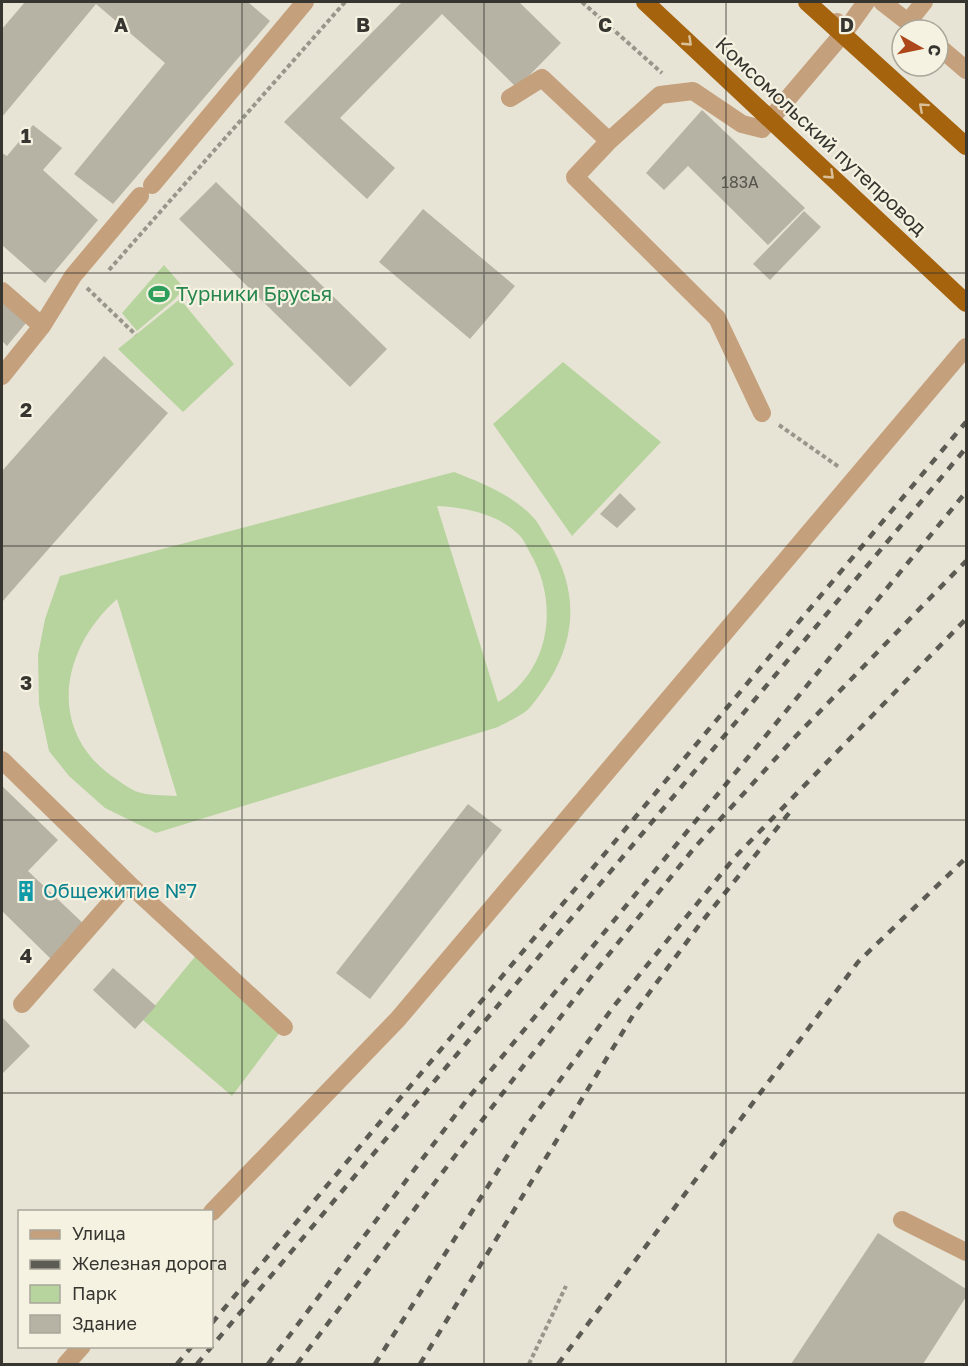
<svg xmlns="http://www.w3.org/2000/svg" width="968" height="1366" viewBox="0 0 968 1366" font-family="'Golos Text',sans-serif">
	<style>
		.green { fill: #b7d49f; fill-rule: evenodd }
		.building { fill: #b6b3a4 }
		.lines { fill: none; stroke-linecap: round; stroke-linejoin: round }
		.path { stroke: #98968b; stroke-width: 4; stroke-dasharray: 4.5 3; stroke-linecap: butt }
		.minor { stroke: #c5a07d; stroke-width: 18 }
		.rail { stroke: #5d5c54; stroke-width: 4.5; stroke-dasharray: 8 8; stroke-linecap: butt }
		.major-bridge { stroke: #a5630e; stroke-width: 18 }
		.oneway { stroke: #d9c098 }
		.grid { fill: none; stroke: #36352f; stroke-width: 1.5; stroke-opacity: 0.55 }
		.labels { text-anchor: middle; stroke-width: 4.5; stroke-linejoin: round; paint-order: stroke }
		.number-label { font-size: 16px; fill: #56544c }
		.street-label { font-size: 20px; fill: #36352f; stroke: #f5f2e2 }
		.leisure-label { font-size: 20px; fill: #27864d; stroke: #f5f2e2; text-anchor: start }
		.culture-label { font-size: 20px; fill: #0d838f; stroke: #f5f2e2; text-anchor: start }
		.grid-label { font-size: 20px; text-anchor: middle; font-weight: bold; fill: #36352f; stroke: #f5f2e2; stroke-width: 4.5; stroke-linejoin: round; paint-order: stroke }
	</style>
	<rect width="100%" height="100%" fill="#e8e4d5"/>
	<path class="green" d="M164,265L184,288L175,299L137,331L122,313Z
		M180,299L234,364L183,412L118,349Z
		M563,362L661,442L572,536L493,424Z
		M454,472C482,483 511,494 533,517C539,523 543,533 548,540C584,598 575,652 532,705C525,715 508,721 498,727L156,833L105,808L69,776L49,751L39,704L38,655L45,619L60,576ZM437,506C464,507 498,514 518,534C523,538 527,547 530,553C560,603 550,672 498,702ZM117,599L177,796C164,795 147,796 135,791C129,788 122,783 116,779C46,732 60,650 117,599Z
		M198,953L284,1027L232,1096L143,1020Z"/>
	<path class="building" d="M25,2H248L270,21L113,204L74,174L165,63L96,4L2,117V29Z
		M402,2H519L561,43L517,88L442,14L340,118L395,168L367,199L284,122Z
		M702,110L805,208L768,245L688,166L664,190L646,173Z
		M33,125L62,148L43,170L98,220L45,283L2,245V153L7,156Z
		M216,182L387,349L350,387L179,219Z
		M423,209L515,286L470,339L379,262Z
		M804,211L821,227L770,280L753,264Z
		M2,302L26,323L7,346L2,341Z
		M104,356L168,413L2,602V471Z
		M620,493L636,509L617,528L600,514Z
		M2,786L58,840L28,871L86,926L53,961L2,911Z
		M468,804L502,830L370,999L336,973Z
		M113,968L156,1006L135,1029L93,990Z
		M2,1017L30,1046L2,1074Z
		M878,1233L966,1289V1297L923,1364H791Z"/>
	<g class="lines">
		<path class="path" d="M582,2L662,73
			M109,270L345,2
			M87,288L136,335
			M779,425L839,467
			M529,1364L566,1286"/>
		<path class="minor" d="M882,2L918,30
			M837,22L846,30L866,2
			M908,22L924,2
			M938,46L966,70
			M510,98L542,78L609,141L660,95L693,91L742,124L762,129L846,30
			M609,141L575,177L717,318L762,413
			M152,185L305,2
			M2,291L42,326
			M2,376L42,326L73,276L140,196
			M2,760L128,883L284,1027
			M22,1004L128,883
			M212,1212L398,1019L966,347
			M902,1220L966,1252
			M66,1364L82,1346"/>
		<path class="rail" d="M212,1323L966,422
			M177,1364L192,1346
			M197,1364L966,448
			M268,1364L469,1097L966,492
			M297,1364L597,969L695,847L796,736L966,561
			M375,1364L525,1128L614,1006L735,857L966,619
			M420,1364L635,1012L700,924L794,807
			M558,1364L858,962L966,858"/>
		<path class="major-bridge" d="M645,2L966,303
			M807,2L966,146"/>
	</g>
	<defs><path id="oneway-chevron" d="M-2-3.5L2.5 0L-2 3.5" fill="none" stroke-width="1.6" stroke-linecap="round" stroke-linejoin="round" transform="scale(1.5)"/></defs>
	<g class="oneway">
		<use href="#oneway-chevron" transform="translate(688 42) rotate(43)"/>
		<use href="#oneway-chevron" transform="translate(923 107) rotate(-138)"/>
		<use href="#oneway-chevron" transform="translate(830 175) rotate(43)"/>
	</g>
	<path class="grid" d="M242,2V1364M484,2V1364M726,2V1364M2,273H966M2,546H966M2,820H966M2,1093H966"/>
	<defs>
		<symbol id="stadium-bare" viewBox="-9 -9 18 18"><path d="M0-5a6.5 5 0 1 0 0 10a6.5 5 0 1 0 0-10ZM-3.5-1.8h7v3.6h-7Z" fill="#2e9e5b" stroke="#f5f2e2" stroke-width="2.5" paint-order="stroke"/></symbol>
		<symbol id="building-bare" viewBox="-9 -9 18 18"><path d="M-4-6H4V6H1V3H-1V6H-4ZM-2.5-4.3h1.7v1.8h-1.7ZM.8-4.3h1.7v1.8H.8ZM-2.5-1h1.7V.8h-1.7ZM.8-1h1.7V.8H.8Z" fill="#0f9aa8" stroke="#f5f2e2" stroke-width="2.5" paint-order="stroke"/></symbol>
	</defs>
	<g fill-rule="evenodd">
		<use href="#stadium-bare" x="144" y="279" width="30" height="30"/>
		<use href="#building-bare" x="11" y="876" width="30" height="30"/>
	</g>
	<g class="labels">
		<g class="number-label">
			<text x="740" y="188">183А</text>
		</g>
		<g class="street-label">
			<text transform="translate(821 136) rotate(43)" y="7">Комсомольский путепровод</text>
		</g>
		<g class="leisure-label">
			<text x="176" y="301">Турники Брусья</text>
		</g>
		<g class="culture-label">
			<text x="43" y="898">Общежитие №7</text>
		</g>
	</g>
	<g class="grid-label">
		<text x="121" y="32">A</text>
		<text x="363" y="32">B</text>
		<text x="605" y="32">C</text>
		<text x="847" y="32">D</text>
		<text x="26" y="143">1</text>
		<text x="26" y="417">2</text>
		<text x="26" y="690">3</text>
		<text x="26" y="963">4</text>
	</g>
	<rect width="968" height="1366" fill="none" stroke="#36352f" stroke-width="6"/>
	<rect x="18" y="1210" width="195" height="138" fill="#f5f2e2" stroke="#a9a69a" stroke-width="1.5"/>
	<rect x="30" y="1230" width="30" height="9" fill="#c5a07d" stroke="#a9a69a" stroke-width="1.5"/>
	<text x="72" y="1240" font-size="18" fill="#36352f">Улица</text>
	<rect x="30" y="1260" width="30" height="9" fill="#5d5c54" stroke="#a9a69a" stroke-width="1.5"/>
	<text x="72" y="1270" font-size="18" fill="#36352f">Железная дорога</text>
	<rect x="30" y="1285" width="30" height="18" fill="#b7d49f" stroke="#a9a69a" stroke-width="1.5"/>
	<text x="72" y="1300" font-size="18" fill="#36352f">Парк</text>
	<rect x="30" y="1315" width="30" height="18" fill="#b6b3a4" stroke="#a9a69a" stroke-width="1.5"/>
	<text x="72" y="1330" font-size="18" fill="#36352f">Здание</text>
	<g transform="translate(920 48) rotate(99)"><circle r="28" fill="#f5f2e2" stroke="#a9a69a" stroke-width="1.5"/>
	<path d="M0-4.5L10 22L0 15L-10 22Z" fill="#ad471b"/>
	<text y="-9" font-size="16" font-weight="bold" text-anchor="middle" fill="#36352f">С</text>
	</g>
</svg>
